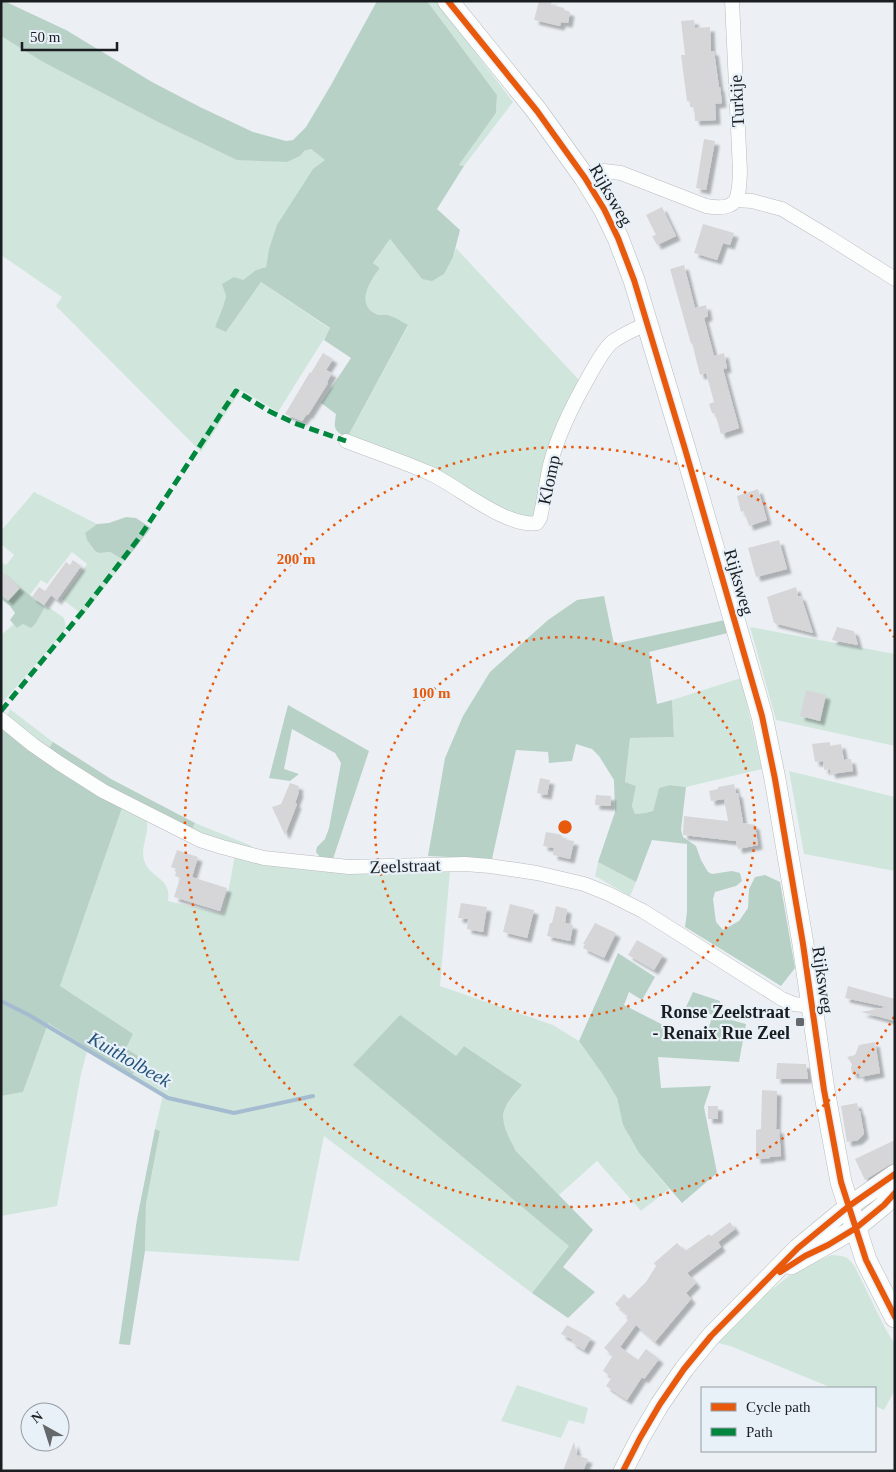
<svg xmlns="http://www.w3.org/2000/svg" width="896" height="1472" viewBox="0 0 896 1472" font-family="Georgia,serif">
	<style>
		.green { fill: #d0e6dd }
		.forest { fill: #b7d1c6 }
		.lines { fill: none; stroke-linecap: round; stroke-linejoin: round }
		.stream { stroke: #a4bbd0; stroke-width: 4 }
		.building { fill: #d6d6d8; filter: url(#shadow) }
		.street-casing { stroke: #b8bbbe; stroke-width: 15 }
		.secondary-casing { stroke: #b8bbbe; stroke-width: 20 }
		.primary-casing { stroke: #b8bbbe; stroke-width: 22 }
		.street { stroke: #fcfdfd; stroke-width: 14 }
		.secondary { stroke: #fcfdfd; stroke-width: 19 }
		.primary { stroke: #fcfdfd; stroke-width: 21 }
		.quiet { stroke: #00873e; stroke-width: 5; stroke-dasharray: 10 5; stroke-linecap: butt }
		.cycleway-casing { stroke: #e8f0f8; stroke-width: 9 }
		.cycleway { stroke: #e8590c; stroke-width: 6 }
		.ring { fill: none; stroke: #e8590c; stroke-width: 2.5; stroke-dasharray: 2.5 5 }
		.poi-dot { fill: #64686b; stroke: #e8f0f8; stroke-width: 2 }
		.labels { text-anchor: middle; stroke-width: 4.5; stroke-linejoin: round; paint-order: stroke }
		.street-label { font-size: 18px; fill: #1b1e21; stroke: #e8f0f8 }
		.poi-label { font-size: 18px; font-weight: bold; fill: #1b1e21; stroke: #e8f0f8; text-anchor: end }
		.water-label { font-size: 19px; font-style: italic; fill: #23537b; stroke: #e8f0f8 }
		.centre { fill: #e8590c; stroke: #e8f0f8; stroke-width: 2.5 }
		.ring-label { font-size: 15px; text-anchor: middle; font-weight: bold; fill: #e8590c; stroke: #e8f0f8; stroke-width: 4.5; stroke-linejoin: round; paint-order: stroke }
	</style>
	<defs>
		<filter id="shadow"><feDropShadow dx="4.5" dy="4.5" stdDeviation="1" flood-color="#0004"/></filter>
	</defs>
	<rect width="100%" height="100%" fill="#ecf0f4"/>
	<path class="green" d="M427,1H436L513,102L464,166L459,165L496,113L497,95Z
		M1,36L43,62L158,122L236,159L286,162L303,151L311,149L326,160L269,249L266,267L256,270L243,280L223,284L226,296L223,307L226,332L261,282L330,329L278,412L241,390L201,452L56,306L62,297L1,255Z
		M390,239L422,279L453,257L456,248L580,381L536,516L528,520L347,438L408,326C402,322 394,316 387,315C383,314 380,316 376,314C354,304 370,281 380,268L373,263Z
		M34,492L97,524L85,533L87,540L95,551L99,553L110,552L125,561L83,615L62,599L87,564L72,552L47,584L41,580L30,595L12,581L1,577V562L6,565L14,555L1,544V531Z
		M45,607L50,608L64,618L66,627L63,633L1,704V635L14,624L17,628L23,624L36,623Z
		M750,627L895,654V746L776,720Z
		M741,678L762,769L686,787L670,785L659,788L653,811L645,813L635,814L632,806L636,786L625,782L630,738L674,737L672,700Z
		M10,709L53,742L49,748L7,716Z
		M789,771L895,797V871L804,854Z
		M123,805L146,818C151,832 140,846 144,860C150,879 172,877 168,901L224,914L235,855L396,870L450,871L440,986L553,1025L579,1041L603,1075L617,1098L623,1125L639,1153L669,1189L641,1211L597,1161L559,1195L516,1151L508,1136L503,1121L504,1109L521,1085L464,1046L456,1056L354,1065L570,1246L532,1293L324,1136L299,1261L145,1251L146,1204L160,1131L155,1129L163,1095L132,1076L141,1058L126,1048L60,986Z
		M195,823L252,846L251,850L219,841L192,830Z
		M598,862L636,882L630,896L595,876Z
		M47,1022L88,1048L81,1074L57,1206L1,1216V1096L23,1092Z
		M831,1255C844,1256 848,1256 855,1267L886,1330L895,1344V1390L884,1410L875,1406V1388H832L730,1346L718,1343L760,1299L790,1275Z
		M517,1385L588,1408L584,1424L569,1420L561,1438L501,1421Z"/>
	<path class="forest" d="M1,1H4L66,30L152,82L200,107L253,132L286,141L293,140L306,127L331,85L377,1H427L497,95L496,113L459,165L464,166L437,209L460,230L453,257L444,274L432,281L422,279L390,239L373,263L380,268C370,281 355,304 376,314C380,316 383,314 387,315C394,316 402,322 408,325L347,438C333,430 334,429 336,414L321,403L351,358L324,340L330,328L261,282L226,332L215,327L223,307L226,296L222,284L234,277L243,280L256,270L266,267L269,249L277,225L313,169L325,160L311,149L304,151L300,156L287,162L237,160L158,122L43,62L1,36Z
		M126,517L136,518L151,528L125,561L110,552L99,553L95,551L87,540L85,533L97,524L109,523Z
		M1,577L12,581L45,607L36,623L31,628L23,624L17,628L10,620L15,613L10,606L1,599Z
		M604,596L614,644L725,620L728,633L649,652L657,704L672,700L674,737L630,738L625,782L636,786L632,806L635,814L645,813L653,811L659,788L670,785L686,787L681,830L683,837L696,846L701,860L708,872L712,874L732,871L740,873L742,881L736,886L715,892L713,899L716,922L723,930L739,921L748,908L749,889L755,877L765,875L780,882L795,968L781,986L685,927L687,912V844L652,840L636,882L598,862L615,812L614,780L599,756L592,749L576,744L572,761L549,763L548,752L516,750L492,859L428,856L445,758L463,716L490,672L548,620L577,600Z
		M288,705L369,751L333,859L320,857L316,852L317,847L325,839L329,828L341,763L335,753L292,729L284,769L299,774L290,781L269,778Z
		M1,722L123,805L60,986L133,1034L126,1048L141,1058L132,1076L48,1023L23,1092L1,1096Z
		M53,742L111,779L195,823L192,830L83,773L49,748Z
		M618,953L655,977L642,1000L629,992L624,1005L673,1030L706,1035L713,1015L686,1007L693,992L720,1001V1017L746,1024L739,1062L658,1057L661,1088L711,1086L704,1107L717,1173L682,1203L639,1153L623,1125L617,1098L603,1075L579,1041Z
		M400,1015L456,1056L464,1046L522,1085C516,1092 509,1100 505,1108C499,1122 510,1139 516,1151L593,1230L563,1267L595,1292L568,1318L532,1293L569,1246L353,1065Z
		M155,1129L160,1131L146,1204L145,1251L130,1345L119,1344L137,1219Z"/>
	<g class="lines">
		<path class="stream" d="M1,1001L29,1015L168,1098L234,1113L313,1096"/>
	</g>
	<path class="building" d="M539,1H552L551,5L564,8V10L570,12L568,23L561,22L560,26L534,20Z
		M694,20L695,28L710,27L711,51H714L719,87H720L722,103L715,104L716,120L695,121L694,107H690V102L687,101L681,55H685L681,21Z
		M704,139L715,141L706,190L696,188Z
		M662,207L676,236L657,245L652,236L656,235L646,215Z
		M703,224L734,233L730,245L723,243L717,260L694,253Z
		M684,265L695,308L706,305L708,316L704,318L714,356L724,353L727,368L723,369L739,428L721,434L715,413H712L709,404L714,402L706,373L700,375L692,343L691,344L670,269Z
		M323,353L333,359L326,370L332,373L327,382L328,383L308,415L307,414L302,421L285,414L310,372L311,373Z
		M758,489L767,520L749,526L744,511L741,512L737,496Z
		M779,540L787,569L756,577L748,548Z
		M73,560L81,566L57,600L51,595L44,605L32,597L39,587L45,591L66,562L70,565Z
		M1,571L20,588L8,601L1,595Z
		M796,587L798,596H801L813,633L774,623L767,597Z
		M837,627L854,631L858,645L832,640Z
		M806,690L826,695L820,721L800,716Z
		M830,742V746L841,744L844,760L851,759L853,771L831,774L830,769L824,770L823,761L815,762L812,744Z
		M540,778L550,780L547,795L537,793Z
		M290,783L299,786L298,791L299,792L295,803L297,804L285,835L272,807L281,804Z
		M734,784L736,793H738L743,823L755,825L758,845L738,849L736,841L683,835L684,816L728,821L724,799L711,801L709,791L718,789V787Z
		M596,795L611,796V806L595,805Z
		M546,832L563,835L562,839L574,841L570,859L553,855L554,848L543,846Z
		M177,850L198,857L192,877L227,888L220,911L174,897L180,878L175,876L177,869L171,867Z
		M461,903L487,907L483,932L467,929L468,919L458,918Z
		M510,904L534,910L527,938L503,932Z
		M556,906L567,909L565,923L573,925L570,941L547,936L550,923H552Z
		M595,923L616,933L604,958L583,948L585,944H583Z
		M637,940L663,955L654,970L628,955Z
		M848,986L895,999V1021L861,1012L887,1007L845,998Z
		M875,1042L880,1073L860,1077L859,1073L852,1074L851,1068L852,1064L847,1057L855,1055L859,1045Z
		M777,1063L806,1064L808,1079H776Z
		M762,1090L777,1091L776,1129H779L781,1156L770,1157V1158L756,1159V1130L761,1129Z
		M857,1103L859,1111H860L864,1134L858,1140L847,1142L841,1106Z
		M708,1106H718V1119H708Z
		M895,1140V1163L889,1165L865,1180L855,1159Z
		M730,1222L735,1229L718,1242L721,1247L687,1273L696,1283L686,1293L691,1299L655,1342L636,1325L620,1347L638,1360L646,1349L659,1359L644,1379L642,1377L627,1400L606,1386L612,1377L603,1371L613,1355L604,1348L628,1320L626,1318L628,1315L615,1304L624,1294L629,1299L646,1282L656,1266L654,1263L677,1243L685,1251L709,1234L711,1236Z
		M567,1325L591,1338L584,1350L571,1342L573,1340L561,1334Z
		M574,1442L577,1455L588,1459L583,1471H563Z"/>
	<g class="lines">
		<defs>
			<path id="street" d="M585,178L604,171L621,173L706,206C739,212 739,198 740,171L732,1
				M736,200L752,201L782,209L827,236L895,279
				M346,441C374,452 402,461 429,473C458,486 506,528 537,523L540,518C544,501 546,483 550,465C558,434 572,406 588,378C595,366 601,353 611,343C622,334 636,329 648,323
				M1,719L33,745L59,763L103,791L200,840L222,847L264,858L349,867L465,864L490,866L537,873L584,884L609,894L643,911L782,999L794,1004L812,1006"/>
			<path id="secondary" d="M791,1265L856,1228L884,1205L895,1193
				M623,1471L640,1438L660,1404L684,1369L711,1336L798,1248L849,1206L895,1174"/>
			<path id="primary" d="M448,1L537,111L585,178L604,209L618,238L634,280L685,449L762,716L775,779L803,944L824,1090L841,1182L866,1260L895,1317"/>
		</defs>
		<use href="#street" class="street-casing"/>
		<use href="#secondary" class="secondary-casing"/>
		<use href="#primary" class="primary-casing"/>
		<use href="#street" class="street"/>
		<use href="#secondary" class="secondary"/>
		<use href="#primary" class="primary"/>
		<path class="quiet" d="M1,711L83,611L139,538L236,391L269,411L294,423L346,441"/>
		<defs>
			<path id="cycleway" d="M448,1L537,111L585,178L604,209L618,238L634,280L685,449L762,716L775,779L803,944L824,1090L841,1182L866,1260L895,1317
				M780,1272L805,1256L828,1245L856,1228L884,1205L895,1193
				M623,1471L640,1438L660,1404L684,1369L711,1336L798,1248L849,1206L895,1174"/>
		</defs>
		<use href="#cycleway" class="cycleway-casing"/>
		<use href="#cycleway" class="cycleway"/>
	</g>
	<g class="ring">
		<circle cx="565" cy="827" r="190"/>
		<path d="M894 1017A380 380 0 1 1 894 637"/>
	</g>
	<rect class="poi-dot" x="795" y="1017" width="10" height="10" rx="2.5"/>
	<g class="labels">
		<g class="street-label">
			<text transform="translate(737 101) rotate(-93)" y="6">Turkije</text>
			<text transform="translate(611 195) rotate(60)" y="6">Rijksweg</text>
			<text transform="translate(549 480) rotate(-78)" y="6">Klomp</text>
			<text transform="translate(739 582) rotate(74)" y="6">Rijksweg</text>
			<text transform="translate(405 866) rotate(-2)" y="6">Zeelstraat</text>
			<text transform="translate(823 980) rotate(82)" y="6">Rijksweg</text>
		</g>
		<g class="poi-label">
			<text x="790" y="1018">Ronse Zeelstraat<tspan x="790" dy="21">- Renaix Rue Zeel</tspan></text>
		</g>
		<g class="water-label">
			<text transform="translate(130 1059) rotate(30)" y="7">Kuitholbeek</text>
		</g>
	</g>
	<circle cx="565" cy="827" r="8" class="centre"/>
	<g class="ring-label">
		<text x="296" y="564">200 m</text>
		<text x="431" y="698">100 m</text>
	</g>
	<rect width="896" height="1472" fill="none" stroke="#1b1e21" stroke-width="5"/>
	<rect x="701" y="1387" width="175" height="65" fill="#e8f0f8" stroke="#969ca2"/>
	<rect x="711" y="1403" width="25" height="8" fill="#e8590c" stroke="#969ca2"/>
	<text x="746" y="1412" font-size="15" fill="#1b1e21">Cycle path</text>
	<rect x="711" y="1428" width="25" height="8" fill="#00873e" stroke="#969ca2"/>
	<text x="746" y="1437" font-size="15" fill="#1b1e21">Path</text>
	<g transform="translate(45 1427) rotate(321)"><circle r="24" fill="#e8f0f8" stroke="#969ca2"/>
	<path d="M0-4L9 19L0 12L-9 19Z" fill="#64686b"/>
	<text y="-8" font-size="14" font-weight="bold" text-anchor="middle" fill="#1b1e21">N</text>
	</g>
	<path d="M22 42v8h95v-8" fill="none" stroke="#1b1e21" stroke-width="2.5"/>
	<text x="30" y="42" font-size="15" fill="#1b1e21" stroke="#e8f0f8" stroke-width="4" paint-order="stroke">50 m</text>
</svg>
